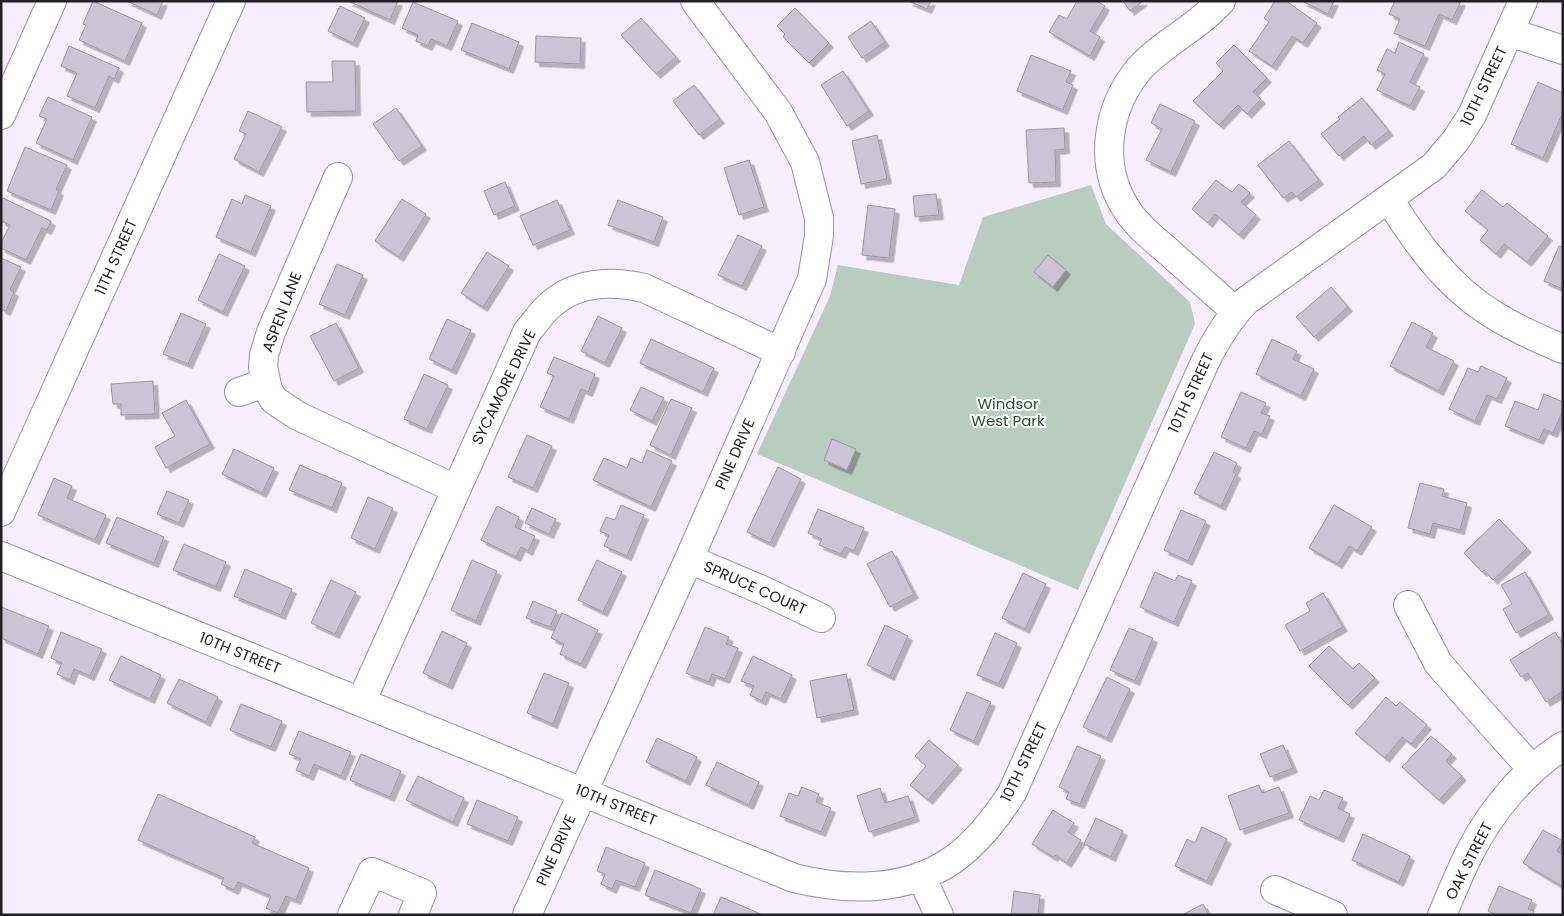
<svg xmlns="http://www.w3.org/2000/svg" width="1564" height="916" viewBox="0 0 1564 916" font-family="Poppins,sans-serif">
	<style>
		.green { fill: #b8ccbf }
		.building { fill: #cdc3d6; stroke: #9c94a5; filter: url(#shadow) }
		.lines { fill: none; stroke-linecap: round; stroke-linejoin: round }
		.minor-casing { stroke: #9990a2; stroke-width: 30 }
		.minor { stroke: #fff; stroke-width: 28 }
		.labels { text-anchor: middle; stroke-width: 4; stroke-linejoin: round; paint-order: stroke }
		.street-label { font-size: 15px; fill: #242027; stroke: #fff }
		.park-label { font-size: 15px; fill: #1e4f34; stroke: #fff }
	</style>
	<defs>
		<filter id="shadow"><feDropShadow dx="4.5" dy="4.5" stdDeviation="0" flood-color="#0004"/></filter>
	</defs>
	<rect width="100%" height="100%" fill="#f6eefd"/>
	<path class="green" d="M1091,185L1106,224L1190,302L1195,324L1078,590L757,454L830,296L838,265L959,285L983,217Z"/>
	<path class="building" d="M93,1L142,23L125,61L79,40L86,25L83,24Z
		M127,1H163L157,15Z
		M348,1H398L390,20Z
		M908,1H931L927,9Z
		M1077,1H1097L1105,6L1090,31L1100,37L1090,56L1049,32L1059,15L1067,19Z
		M1123,1H1143L1130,11Z
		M1275,1H1286L1317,23L1303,43L1292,36L1272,66L1249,51L1269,22L1264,18Z
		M1302,1H1334L1328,14Z
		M1395,1H1461L1452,20L1439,14L1425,46L1394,33L1400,19L1389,14Z
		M413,2L458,21L447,46L431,39L428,46L416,41L418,35L402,28Z
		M340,6L365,18L353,43L328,31Z
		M795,8L829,43L809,63L783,37L785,34L777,26Z
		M641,18L676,57L656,74L621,35Z
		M871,21L885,42L862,58L848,37Z
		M472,23L519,42L509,69L461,50Z
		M536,36L581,38L580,64L535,62Z
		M1399,42L1424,54L1410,82L1420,87L1410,106L1377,90L1385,74L1377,70L1387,49L1395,53Z
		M1234,45L1267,78L1253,92L1261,99L1247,114L1238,105L1219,125L1193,101L1223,71L1216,63Z
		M69,46L119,68L114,79L109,76L95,108L67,96L77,73L61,66Z
		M1031,55L1071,71L1066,82L1073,85L1063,110L1017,91Z
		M332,61H355L356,111L307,112L306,82H333Z
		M843,71L869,111L847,126L821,85Z
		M1538,82L1563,93V112L1543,158L1511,144Z
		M694,85L720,119L699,135L673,101Z
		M48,97L92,117L73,160L36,143L47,119L39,116Z
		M1362,98L1389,131L1371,145L1364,136L1339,156L1321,134L1340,119L1338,117Z
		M1160,104L1195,121L1171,172L1146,160L1162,129L1151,123Z
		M396,108L422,146L399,161L373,124Z
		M248,111L282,127L259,172L234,159L246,134L239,131Z
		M1064,128L1065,149L1055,150L1056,182L1029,183L1026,130Z
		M877,135L887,179L861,184L852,141Z
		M1289,141L1319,180L1296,197L1292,192L1283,198L1258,165Z
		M25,147L67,165L56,189L59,191L51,210L7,191Z
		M749,160L764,207L739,215L724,168Z
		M1216,180L1232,192L1239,184L1250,193L1241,202L1256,215L1239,235L1215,214L1208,223L1192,209Z
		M505,182L515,206L494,215L484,191Z
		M1482,190L1503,207L1507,203L1548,236L1527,262L1504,244L1496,254L1480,240L1488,230L1465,211Z
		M936,194L939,215L915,217L913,196Z
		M245,195L271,206L251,252L216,237L232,199L242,204Z
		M3,198L51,221L47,230L42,228L26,260L1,248V243L10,225L1,221V201Z
		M402,199L426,214L399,257L375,241Z
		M557,200L570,230L533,245L520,216Z
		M618,200L663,217L654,242L608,225Z
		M868,205L895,209L889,258L862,255Z
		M738,235L762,246L742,286L718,275Z
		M1559,246L1563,247V289L1544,281Z
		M487,252L509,266L483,307L461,293Z
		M219,254L245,266L223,312L198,300Z
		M1048,255L1066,270L1053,287L1034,272Z
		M1,258L21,267L10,290L14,292L6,311L1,309Z
		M337,264L363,275L345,315L319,304Z
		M1331,287L1348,307L1314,337L1296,317Z
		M181,313L206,324L188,364L163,354Z
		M598,316L622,328L605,363L581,351Z
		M447,319L471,330L452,370L429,359Z
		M1412,322L1433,333L1426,347L1454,361L1439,391L1390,366Z
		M336,323L359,368L334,381L310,336Z
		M651,339L714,368L703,392L640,363Z
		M1272,339L1297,351L1293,359L1314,369L1301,396L1256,374Z
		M554,357L595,374L588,392L581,389L569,419L540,407L554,376L547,373Z
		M1481,366L1507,378L1497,399L1487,395L1475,421L1449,409L1468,368L1478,372Z
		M424,374L448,385L427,429L404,419Z
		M153,381L155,414L121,415V404H113L111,384Z
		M641,387L664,398L652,421L630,410Z
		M1241,392L1266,403L1261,413L1270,416L1262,434L1254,431L1246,448L1221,437Z
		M1544,394L1563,402V410L1553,433L1544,429L1539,440L1505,426L1515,401L1538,410Z
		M671,399L692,408L671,455L650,445Z
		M186,400L210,444L166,468L155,447L175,436L162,413Z
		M527,435L552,446L533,488L508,477Z
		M832,439L856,449L847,470L824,460Z
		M234,449L274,468L262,493L222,474Z
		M647,450L672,461L651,507L593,480L604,458L627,468L631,458L642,463Z
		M1214,452L1237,463L1233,472L1236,474L1221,506L1194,493Z
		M300,465L342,483L332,508L289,490Z
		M778,467L801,479L770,543L747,532Z
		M54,478L72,486L67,498L106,515L95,540L38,515Z
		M1420,483L1444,489L1442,496L1467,503L1460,530L1433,523L1430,534L1408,528Z
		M167,491L189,500L179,523L157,514Z
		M368,497L393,508L375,549L351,538Z
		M621,505L644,515L627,556L604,546L609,535L600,531L606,517L615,520Z
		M1334,505L1372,527L1357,551L1349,546L1338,564L1309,548Z
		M497,506L519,517L515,527L535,536L528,551L521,547L516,557L481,540Z
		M532,508L556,519L549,534L525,523Z
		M818,509L864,528L854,551L845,547L841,554L819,545L822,539L808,533Z
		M1181,510L1206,521L1188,561L1164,550Z
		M117,517L164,537L154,563L106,543Z
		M1499,519L1527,548L1493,580L1484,570L1482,572L1464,553Z
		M184,544L226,562L216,587L173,570Z
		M892,551L914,594L890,607L867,564Z
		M472,560L497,571L476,621L451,610Z
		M597,560L622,572L603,612L578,600Z
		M245,569L292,589L281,615L234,596Z
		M1155,572L1175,581L1178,575L1192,581L1174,622L1140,607Z
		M1525,572L1549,615L1516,633L1503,609L1512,604L1501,585Z
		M1023,573L1046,584L1025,629L1002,618Z
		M331,580L356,592L335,634L311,623Z
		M1323,593L1343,627L1300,651L1285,625L1310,611L1306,603Z
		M533,601L557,611L550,627L526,618Z
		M1,607L49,626L38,654L1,638Z
		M562,613L598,630L581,664L560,654L564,644L551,638Z
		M885,625L908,636L890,676L867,665Z
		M705,627L729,637L726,644L738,648L725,679L712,674L709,682L686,673Z
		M1129,628L1153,638L1135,681L1110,670Z
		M442,631L467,643L448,685L423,673Z
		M61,632L102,649L90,676L74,669L70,680L57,674L62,663L51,658Z
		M1555,632L1563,645V691L1546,702L1528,673L1521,677L1510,660Z
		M995,633L1017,643L999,684L977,675Z
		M1329,646L1353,669L1359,663L1375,678L1348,705L1309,666Z
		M121,656L161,675L150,699L109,680Z
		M753,656L792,675L781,699L766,692L762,701L750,695L754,686L741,681Z
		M544,673L569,683L553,724L527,713Z
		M846,674L854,710L817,718L810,681Z
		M1107,677L1130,689L1107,738L1083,727Z
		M179,679L218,697L206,722L167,703Z
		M967,692L991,702L974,741L950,730Z
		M1386,697L1396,706L1400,702L1427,725L1411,744L1402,737L1385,758L1355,733Z
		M241,704L282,721L271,747L230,730Z
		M299,731L351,752L341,776L314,764L309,776L296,770L301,759L289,754Z
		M1431,736L1452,754L1446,761L1462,776L1439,800L1402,767Z
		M657,738L697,757L686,781L646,762Z
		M929,740L958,765L928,800L910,785L926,766L915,756Z
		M1283,745L1293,768L1270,777L1260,754Z
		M1077,746L1101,756L1080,804L1066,799L1069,792L1059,787Z
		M361,754L401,771L390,797L350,780Z
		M717,762L759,782L749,805L706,785Z
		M418,776L464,798L453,822L406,800Z
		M1259,785L1262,793L1279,787L1289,813L1240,830L1228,796Z
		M802,787L819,794L816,802L831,808L821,832L780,816L789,793L798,796Z
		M880,788L885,803L908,796L915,817L869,832L857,796Z
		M1324,790L1343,798L1338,808L1350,814L1339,838L1299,820L1310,796L1319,800Z
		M158,794L255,837L252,843L309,868L296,900L286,896L278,913L266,908L271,896L238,882L234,890L221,884L224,878L138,840Z
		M477,800L518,817L508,841L467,824Z
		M1053,810L1074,823L1068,832L1081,840L1067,863L1055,855L1053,857L1032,844Z
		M1096,818L1123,831L1111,857L1084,844Z
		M1202,827L1227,839L1207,881L1175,866L1187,839L1195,843Z
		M1543,830L1563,841L1557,851L1563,855V887L1523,863Z
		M1363,834L1410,856L1399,882L1352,860Z
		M606,847L645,863L635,887L616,880L612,889L601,884L605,874L597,871Z
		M655,870L701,889L691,913L645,895Z
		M1499,886L1532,900L1528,909L1534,911L1533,915H1496L1488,911Z
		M1014,891L1040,895L1038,915H1011Z
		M721,897L763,915H713Z
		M1203,904L1209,915H1182Z"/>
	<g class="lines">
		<defs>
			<path id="minor" d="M1221,1C1197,28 1161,44 1139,69C1106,109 1098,166 1127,210C1138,227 1155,240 1170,253C1192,273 1214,292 1235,311
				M1509,32L1563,50
				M1,115L52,1
				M338,177L271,332L264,355L263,367L268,390L274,400L298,416L456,489
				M1389,199C1416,243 1449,288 1494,315C1516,329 1539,339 1563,349
				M239,392L265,383
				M1,512L231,1
				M1,556L794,878C846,891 905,892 951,861C976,844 996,818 1012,793L1205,362C1216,340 1228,319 1246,301L1434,166L1456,140L1472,115L1523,1
				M689,559L762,590L821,618
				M1408,605L1438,663L1471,701L1532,769
				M361,702L527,332C534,324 540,315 547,308C573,282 610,280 644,288L781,352
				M921,876L939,915
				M1275,890L1333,915
				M352,915L372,872L422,893L413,915
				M527,915L689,559L812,279L819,236V218L805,162L778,112L695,1
				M1442,915C1451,894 1460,872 1470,852C1491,811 1524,771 1563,746"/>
		</defs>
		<use href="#minor" class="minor-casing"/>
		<use href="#minor" class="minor"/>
	</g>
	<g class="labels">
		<g class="street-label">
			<text transform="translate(1484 86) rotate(-64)" y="5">10TH STREET</text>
			<text transform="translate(116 257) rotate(-66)" y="5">11TH STREET</text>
			<text transform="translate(282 312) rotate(-69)" y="5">ASPEN LANE</text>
			<text transform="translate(504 387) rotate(-64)" y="5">SYCAMORE DRIVE</text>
			<text transform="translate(1191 393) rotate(-65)" y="5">10TH STREET</text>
			<text transform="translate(735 454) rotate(-66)" y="5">PINE DRIVE</text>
			<text transform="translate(755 588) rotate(24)" y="5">SPRUCE COURT</text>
			<text transform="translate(240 653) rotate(22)" y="5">10TH STREET</text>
			<text transform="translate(1024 762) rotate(-64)" y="5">10TH STREET</text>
			<text transform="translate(616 805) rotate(22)" y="5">10TH STREET</text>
			<text transform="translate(556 850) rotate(-66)" y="5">PINE DRIVE</text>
			<text transform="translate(1469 861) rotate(-63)" y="5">OAK STREET</text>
		</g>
		<g class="park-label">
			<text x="1008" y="409">Windsor<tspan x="1008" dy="17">West Park</tspan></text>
		</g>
	</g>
	<rect width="1564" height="916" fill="none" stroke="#242027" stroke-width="5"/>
</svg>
